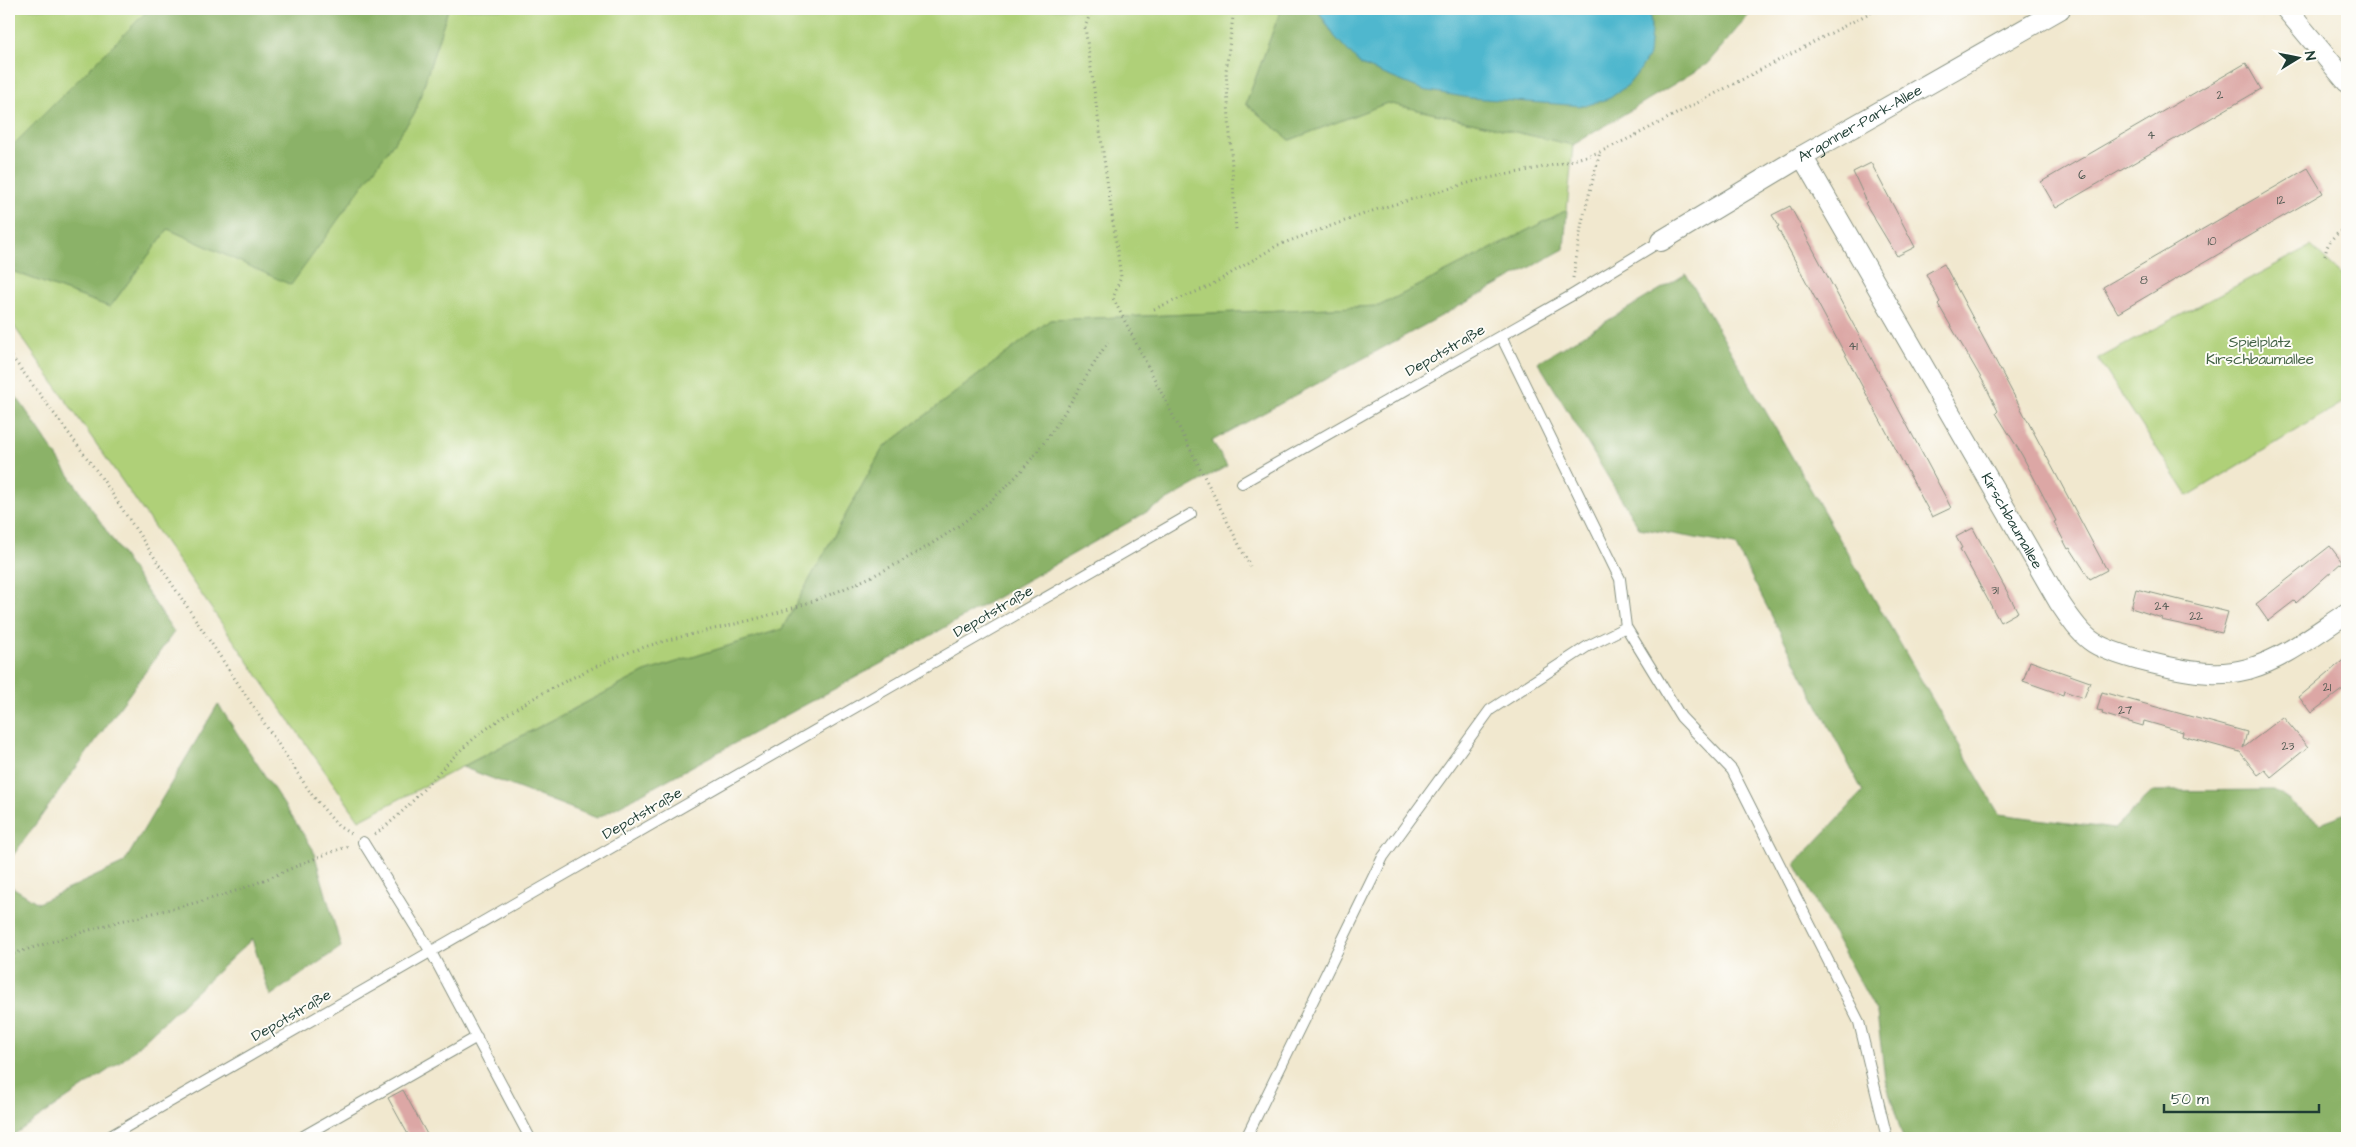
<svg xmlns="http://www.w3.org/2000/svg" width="2356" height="1147" viewBox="0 0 2356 1147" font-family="'Architects Daughter',sans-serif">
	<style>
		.green { fill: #afd078; stroke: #678656 }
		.forest { fill: #8bb268; stroke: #55784e }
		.water { fill: #50b7ce; stroke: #387a81 }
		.building { fill: #dca7a5 }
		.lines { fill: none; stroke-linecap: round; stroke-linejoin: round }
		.lane-casing { stroke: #889282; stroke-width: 12 }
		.street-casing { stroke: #889282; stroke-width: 22 }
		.path { stroke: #889282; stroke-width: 3; stroke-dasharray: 1 4; stroke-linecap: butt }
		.lane { stroke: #fff; stroke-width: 10 }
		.street { stroke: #fff; stroke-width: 20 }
		.labels { text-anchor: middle; stroke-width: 4; stroke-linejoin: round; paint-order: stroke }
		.number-label { font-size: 12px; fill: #4e5850 }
		.street-label { font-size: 15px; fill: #1f3d34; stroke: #fdfcf7 }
		.park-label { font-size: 15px; fill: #436245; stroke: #fdfcf7 }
	</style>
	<rect width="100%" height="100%" fill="#fdfcf7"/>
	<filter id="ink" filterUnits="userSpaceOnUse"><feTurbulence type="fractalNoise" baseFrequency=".02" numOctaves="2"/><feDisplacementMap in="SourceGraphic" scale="10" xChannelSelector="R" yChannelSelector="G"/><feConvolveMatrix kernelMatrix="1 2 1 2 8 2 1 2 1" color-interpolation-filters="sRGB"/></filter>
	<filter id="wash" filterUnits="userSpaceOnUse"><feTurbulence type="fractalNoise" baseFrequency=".0096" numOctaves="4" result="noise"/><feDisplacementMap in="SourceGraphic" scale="20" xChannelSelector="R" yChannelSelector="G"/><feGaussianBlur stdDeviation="1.12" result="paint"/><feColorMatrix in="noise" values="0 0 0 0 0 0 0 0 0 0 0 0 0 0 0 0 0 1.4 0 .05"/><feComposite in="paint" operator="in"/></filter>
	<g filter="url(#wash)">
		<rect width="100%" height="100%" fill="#f1e8cf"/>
		<path class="green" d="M9,9H149L9,149Z
			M448,9H1281L1246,104L1290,140L1387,103L1573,145L1567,210L1379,306L1050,320L883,448L782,629L645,672L359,820L9,319V270L110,307L168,229L291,284L415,113Z
			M2311,246L2347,280V400L2188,496L2098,359Z"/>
		<path class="forest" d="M149,9H448L415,113L291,285L168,229L110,307L9,270V149Z
			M1281,9H1317L1335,37L1651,30L1650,9H1754L1707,64L1573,145L1387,103L1290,140L1246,104Z
			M1567,210L1564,249L1212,441L1227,466L895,656L597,818L462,767L645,672L782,629L883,448L1050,320L1379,306Z
			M1686,274L1999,814L2114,829L2153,791L2274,790L2320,823L2347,813V1138H1903L1885,1079L1877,1013L1795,864L1863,792L1735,545L1639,528L1538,362Z
			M9,387L23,406L174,632L9,861Z
			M218,704L313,849L341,947L270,996L252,939L123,1060L9,1138V885L38,903L124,863Z"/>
		<path class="water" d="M1317,9H1650L1651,30L1649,55L1640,70L1628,85L1610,98L1585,106L1470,98L1423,90L1361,65L1335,37Z"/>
		<g id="blocks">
			<path class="building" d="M2246,63L2261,89L2056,208L2041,182Z
				M1871,163L1915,247L1897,256L1865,203L1867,202L1853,172Z
				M2308,168L2323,193L2118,313L2103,287Z
				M1790,206L1945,496L1951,508L1932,517L1777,227L1779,226L1772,215Z
				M1944,264L2107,570L2090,579L2070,548L2068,549L2054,522L2056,521L2047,503L2022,455L1996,413L1998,411L1984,383L1938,304L1940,302L1926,274Z
				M1973,528L2018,612L2000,622L1960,549L1962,548L1956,537Z
				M2330,546L2342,562L2296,603L2294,601L2268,621L2256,604Z
				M2136,589L2228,612L2222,633L2161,620L2162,618L2131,608Z
				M2347,657V686L2311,713L2299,697Z
				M2030,661L2090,682L2084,698L2064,691L2063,695L2023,681Z
				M2102,692L2247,732L2243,748L2283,717L2308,747L2271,777L2265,770L2258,775L2240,752L2182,736L2183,732L2144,721L2143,726L2102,714L2103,711L2097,710Z
				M403,1090L429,1138H410L388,1098Z"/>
		</g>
	</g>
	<g filter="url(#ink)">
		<use href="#blocks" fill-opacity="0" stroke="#889282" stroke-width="1"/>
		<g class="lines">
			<defs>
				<path id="lane" d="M1242,483L1569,297L1661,241
					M1626,627L1681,717L1732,770L1859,1022L1887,1138
					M363,842L431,952L530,1138
					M107,1138L1191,514
					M300,1138L477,1037
					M1246,1138L1383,857L1490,710L1588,646L1626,627L1620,579L1501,336"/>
				<g id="street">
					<path d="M2286,9L2347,82"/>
					<path id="s1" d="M1802,156L2059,602C2068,615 2077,630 2090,640C2110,656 2184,672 2210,673C2223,674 2236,672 2248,669C2284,659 2316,633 2347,613"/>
					<path id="s2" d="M1661,241L1802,156L2060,9"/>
				</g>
			</defs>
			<use href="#lane" class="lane-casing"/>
			<use href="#street" class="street-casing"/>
			<path class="path" d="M1092,9L1085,27L1121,277L1113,298L1250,566
				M1234,9L1226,71L1236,231
				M2325,256C2327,241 2334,235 2347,228
				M1573,278L1582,222L1600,152
				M1154,309L1208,287L1278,245L1378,209L1479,180L1559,164L1600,152L1634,136L1877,9
				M9,353L99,474L312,795L338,826L351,834
				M375,834C412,809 436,770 470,742C509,709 554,686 599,665C652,639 710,632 766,616C860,590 976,532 1036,453C1063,419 1084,378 1108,342
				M9,955C49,943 89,929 129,919C164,910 199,903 233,892C273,878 310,858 350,846"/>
			<use href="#lane" class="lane"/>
			<use href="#street" class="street"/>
		</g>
	</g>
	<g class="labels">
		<g class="number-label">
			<text x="2220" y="99">2</text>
			<text x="2151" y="139">4</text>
			<text x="2082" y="179">6</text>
			<text x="2281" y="204">12</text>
			<text x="2212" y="245">10</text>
			<text x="2144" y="284">8</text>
			<text x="1853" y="350">41</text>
			<text x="1995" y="594">31</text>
			<text x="2162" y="610">24</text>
			<text x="2196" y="620">22</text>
			<text x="2327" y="691">21</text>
			<text x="2125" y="714">27</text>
			<text x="2288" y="750">23</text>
		</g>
		<g class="street-label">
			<text dy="5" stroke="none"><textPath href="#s2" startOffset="231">Argonner-Park-Allee</textPath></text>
			<text transform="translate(1445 350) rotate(-30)" y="5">Depotstraße</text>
			<text dy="5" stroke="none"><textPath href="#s1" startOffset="421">Kirschbaumallee</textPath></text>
			<text transform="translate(993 611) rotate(-30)" y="5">Depotstraße</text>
			<text transform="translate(642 813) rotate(-30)" y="5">Depotstraße</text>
			<text transform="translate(291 1015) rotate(-30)" y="5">Depotstraße</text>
		</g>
		<g class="park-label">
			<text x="2260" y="347">Spielplatz<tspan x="2260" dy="17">Kirschbaumallee</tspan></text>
		</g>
	</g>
	<rect width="2356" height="1147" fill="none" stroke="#fdfcf7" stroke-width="30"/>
	<g transform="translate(2298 58) rotate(80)" stroke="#fdfcf7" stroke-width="4" paint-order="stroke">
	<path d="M0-4L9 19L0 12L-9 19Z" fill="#1f3d34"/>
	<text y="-8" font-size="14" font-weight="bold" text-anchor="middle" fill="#1f3d34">N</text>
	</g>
	<path d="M2164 1104v8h155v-8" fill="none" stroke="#1f3d34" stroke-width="2.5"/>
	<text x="2171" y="1104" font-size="15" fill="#1f3d34" stroke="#fdfcf7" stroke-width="4" paint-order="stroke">50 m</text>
</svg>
